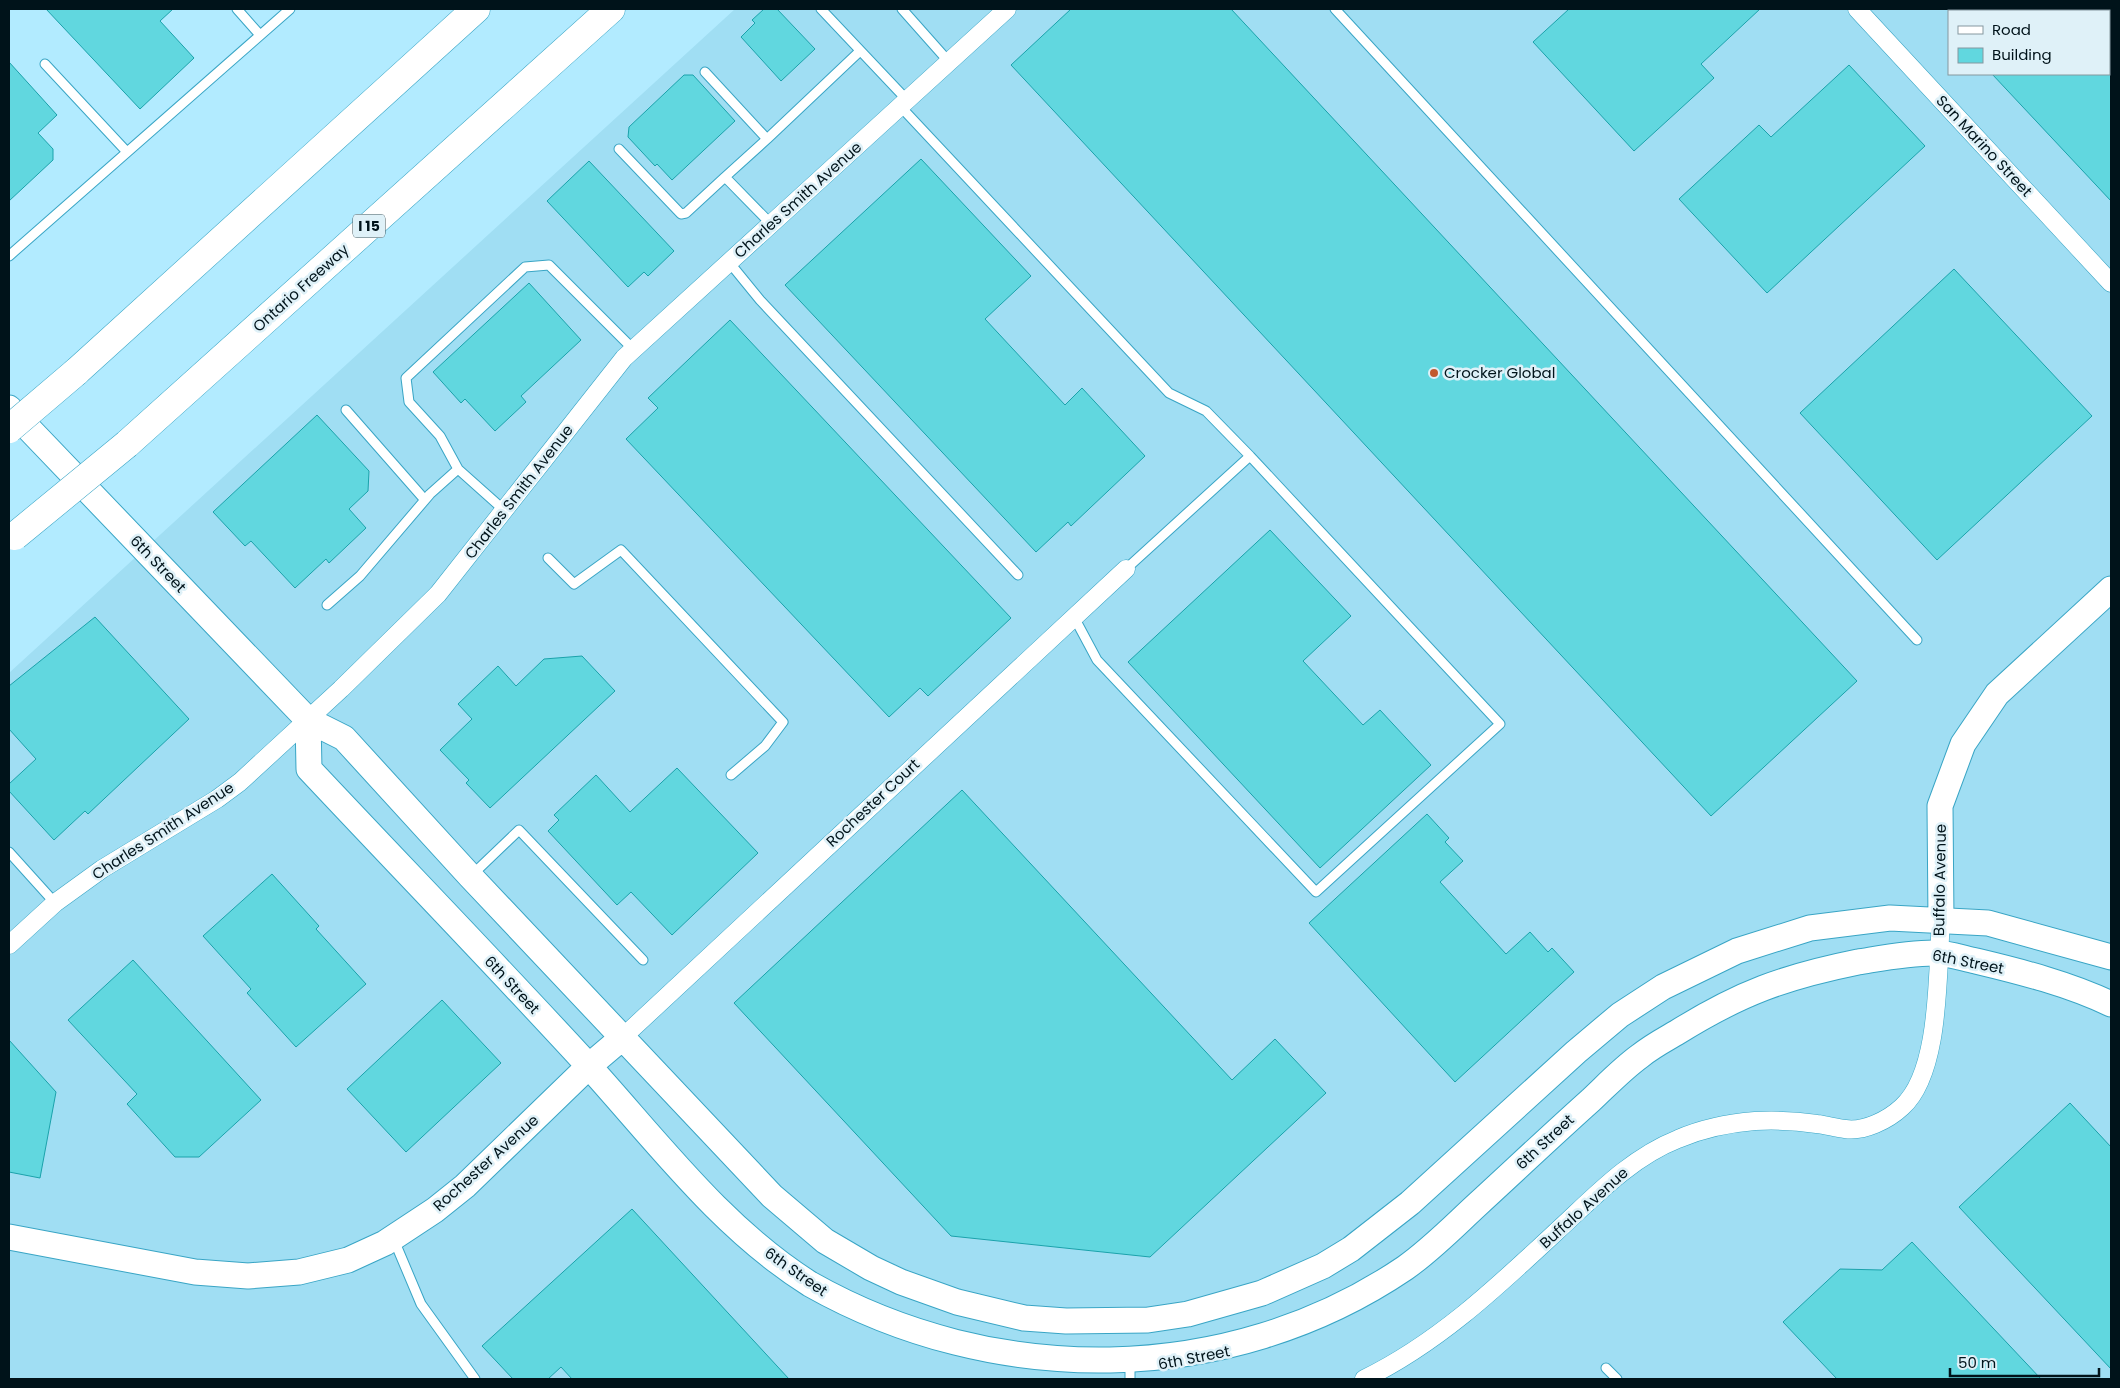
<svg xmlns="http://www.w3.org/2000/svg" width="2120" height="1388" viewBox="0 0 2120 1388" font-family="Poppins,sans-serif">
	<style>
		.built { fill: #a0def3; fill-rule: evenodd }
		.building { fill: #61d7df; stroke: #1ba2ab }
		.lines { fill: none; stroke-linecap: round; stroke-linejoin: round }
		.lane-casing { stroke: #39a5c5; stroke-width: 11 }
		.street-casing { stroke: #39a5c5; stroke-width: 19 }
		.secondary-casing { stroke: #39a5c5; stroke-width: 27 }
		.highway-casing { stroke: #39a5c5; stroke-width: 29 }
		.lane { stroke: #fff; stroke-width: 9 }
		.street { stroke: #fff; stroke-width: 18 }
		.secondary { stroke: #fff; stroke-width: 25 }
		.highway { stroke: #fff; stroke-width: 28 }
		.highway-bridge-casing { stroke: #39a5c5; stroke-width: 29; stroke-linecap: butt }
		.highway-bridge { stroke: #fff; stroke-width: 28 }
		.poi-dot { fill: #c15a2f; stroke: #dff1f8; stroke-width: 2 }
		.labels { text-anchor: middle; stroke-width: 5; stroke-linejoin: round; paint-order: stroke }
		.shield { fill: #dff1f8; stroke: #43565d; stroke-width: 1 }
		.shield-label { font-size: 14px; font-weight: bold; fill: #00131a }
		.street-label { font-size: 15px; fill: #00131a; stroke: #dff1f8 }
		.poi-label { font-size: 15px; fill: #00131a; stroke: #dff1f8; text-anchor: start }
	</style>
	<rect width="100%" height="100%" fill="#b2ebff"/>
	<path class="built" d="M735,9H2111V1379H9V673ZM1949,11H2109V74H1949Z"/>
	<path class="building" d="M46,9H173L160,21L194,58L140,109Z
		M764,9H777L815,49L781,81L741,37L755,23L752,20Z
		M1071,9H1231L1857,681L1711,816L1011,65Z
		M1569,9H1760L1701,64L1714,78L1634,151L1533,42Z
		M9,62L57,115L38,133L53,149V160L9,201Z
		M1849,65L1925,146L1767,293L1679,199L1759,125L1771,137Z
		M1992,74H2111V201Z
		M684,75H693L735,121L672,180L657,164L655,166L628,137L629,127Z
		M921,159L1031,276L985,319L1065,405L1082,388L1145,456L1071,526L1068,522L1036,552L785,285Z
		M589,161L674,251L648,276L644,272L628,287L547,201Z
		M1954,269L2092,416L1937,560L1800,413Z
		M529,283L581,340L521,396L526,402L495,431L465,399L461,403L433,372Z
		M730,320L1011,618L928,696L920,688L889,717L626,439L658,408L648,398Z
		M317,415L369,471L368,491L349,509L366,528L329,563L326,559L295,588L251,541L245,546L213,512Z
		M1270,530L1351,616L1303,661L1363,725L1380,710L1431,765L1320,868L1128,662Z
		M95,617L189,719L88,814L85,811L54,840L9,791V784L36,759L9,729V686Z
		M582,656L615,691L490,808L466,783L469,780L440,750L472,719L458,704L498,666L516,686L544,659Z
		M677,768L758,853L672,935L631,892L617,905L548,831L559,820L554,815L596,775L630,812Z
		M962,790L1232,1080L1275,1039L1326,1093L1150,1257L951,1236L734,1003Z
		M1427,814L1449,838L1445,842L1463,861L1440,882L1506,954L1530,932L1548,952L1552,948L1574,972L1455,1082L1309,923Z
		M272,874L319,926L316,929L366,984L296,1047L247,993L251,989L203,936Z
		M133,960L261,1100L199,1157H175L127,1104L137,1094L68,1020Z
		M442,1000L501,1063L406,1152L347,1089Z
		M9,1040L56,1092L40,1178L9,1172Z
		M2070,1103L2111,1147V1369L1959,1207Z
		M632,1209L789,1379H572L561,1367L548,1379H513L482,1346Z
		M1912,1242L2041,1379H1837L1783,1322L1840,1269L1882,1270Z"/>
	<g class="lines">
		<defs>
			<path id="lane" d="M237,9L260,35
				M821,9L907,100
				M902,9L949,62
				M1335,9L1917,640
				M45,64L127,152
				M705,72L767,139L725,177L771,224
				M900,106L1169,393L1206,411L1250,456L1126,569
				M767,139L860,51
				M619,149L681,214L686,213L725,177
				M9,256L290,9
				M729,262L760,300L1018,575
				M346,410L425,500
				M504,510L458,469L440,436L409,402L406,378L525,267L549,265L634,350
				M548,558L574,584L621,550L783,722L765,746L731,775
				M327,605L360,576L430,494L458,469
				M1074,617L1097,660L1316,892L1500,724L1250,456
				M9,852L55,903
				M472,875L519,830L643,960
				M394,1240L421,1304L475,1379
				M1606,1368L1617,1379
				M1130,1369V1379"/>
			<path id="street" d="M1857,9L2111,283
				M9,945L55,903L102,869L217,799L240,782L341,689L438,594L624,358L1007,9
				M622,1038L1126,569
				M1364,1379C1438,1343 1497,1287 1557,1231C1594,1197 1630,1158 1678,1139C1701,1129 1730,1123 1755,1121C1774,1120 1797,1121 1817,1124C1826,1125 1836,1128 1845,1129C1864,1132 1888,1120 1902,1107C1941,1072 1937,971 1941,921"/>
			<path id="secondary" d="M9,408L308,720L344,738L470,876L772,1196L825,1241L871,1268L901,1282L957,1302L1024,1318L1066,1321L1148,1320L1188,1314L1262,1293L1323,1266L1351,1249L1410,1203L1576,1052L1620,1015L1663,987L1737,951L1810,928L1890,918L1988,923L2111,957
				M308,720L309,769C401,867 495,964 586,1063C656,1140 721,1228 810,1284C994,1388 1228,1388 1405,1268C1432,1249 1455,1225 1479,1203C1516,1169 1553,1134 1591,1100C1607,1085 1622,1069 1640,1056C1651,1047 1664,1040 1676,1033C1740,993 1784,977 1858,962C1883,958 1908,953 1934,953C1948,953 1962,958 1976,961C2022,972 2069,984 2111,1004
				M1941,921L1940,806L1963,744L1997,694L2111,589
				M9,1237L195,1272L248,1276L299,1272L348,1260L385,1243L435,1210L465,1186L589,1066L622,1038"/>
			<path id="highway" d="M76,372L476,9
				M127,444L611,9"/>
		</defs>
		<use href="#lane" class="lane-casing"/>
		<use href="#street" class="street-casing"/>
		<use href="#secondary" class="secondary-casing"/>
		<use href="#highway" class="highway-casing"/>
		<use href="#lane" class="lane"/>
		<use href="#street" class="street"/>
		<use href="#secondary" class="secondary"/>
		<use href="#highway" class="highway"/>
		<defs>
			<path id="highway-bridge" d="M9,429L76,372
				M15,536L127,444"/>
		</defs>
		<use href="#highway-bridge" class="highway-bridge-casing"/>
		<use href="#highway-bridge" class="highway-bridge"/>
	</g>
	<circle class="poi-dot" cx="1434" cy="373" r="5"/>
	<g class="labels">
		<rect class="shield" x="353" y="214.5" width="32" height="23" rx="4"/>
		<g class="shield-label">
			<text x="369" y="231">I 15</text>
		</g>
		<g class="street-label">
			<text transform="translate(1984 146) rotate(47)" y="5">San Marino Street</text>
			<text transform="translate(798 200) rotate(-42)" y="5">Charles Smith Avenue</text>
			<text transform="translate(301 288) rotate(-42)" y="5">Ontario Freeway</text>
			<text transform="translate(519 492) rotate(-52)" y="5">Charles Smith Avenue</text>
			<text transform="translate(158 564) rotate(46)" y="5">6th Street</text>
			<text transform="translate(873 803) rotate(-43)" y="5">Rochester Court</text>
			<text transform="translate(163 831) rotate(-33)" y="5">Charles Smith Avenue</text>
			<text transform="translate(1940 880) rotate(-89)" y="5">Buffalo Avenue</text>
			<text transform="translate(1968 962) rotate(11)" y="5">6th Street</text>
			<text transform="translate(512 985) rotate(47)" y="5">6th Street</text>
			<text transform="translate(1545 1142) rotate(-43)" y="5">6th Street</text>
			<text transform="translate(486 1163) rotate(-42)" y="5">Rochester Avenue</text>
			<text transform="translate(1584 1208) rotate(-42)" y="5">Buffalo Avenue</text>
			<text transform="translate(796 1272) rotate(35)" y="5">6th Street</text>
			<text transform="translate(1194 1358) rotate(-11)" y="5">6th Street</text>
		</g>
		<g class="poi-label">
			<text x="1444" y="378">Crocker Global</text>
		</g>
	</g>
	<rect width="2120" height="1388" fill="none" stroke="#00131a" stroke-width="20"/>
	<rect x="1948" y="10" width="162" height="65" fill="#dff1f8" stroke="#86989f"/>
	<rect x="1958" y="26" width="25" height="8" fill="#ffffff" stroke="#86989f"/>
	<text x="1992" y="35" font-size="15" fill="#00131a">Road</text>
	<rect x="1958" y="48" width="25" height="15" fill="#61d7df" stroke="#86989f"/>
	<text x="1992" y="60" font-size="15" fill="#00131a">Building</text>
	<path d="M1950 1368v8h149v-8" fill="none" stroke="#00131a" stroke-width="2.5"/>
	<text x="1958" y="1368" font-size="15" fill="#00131a" stroke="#dff1f8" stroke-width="4" paint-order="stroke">50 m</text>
</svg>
